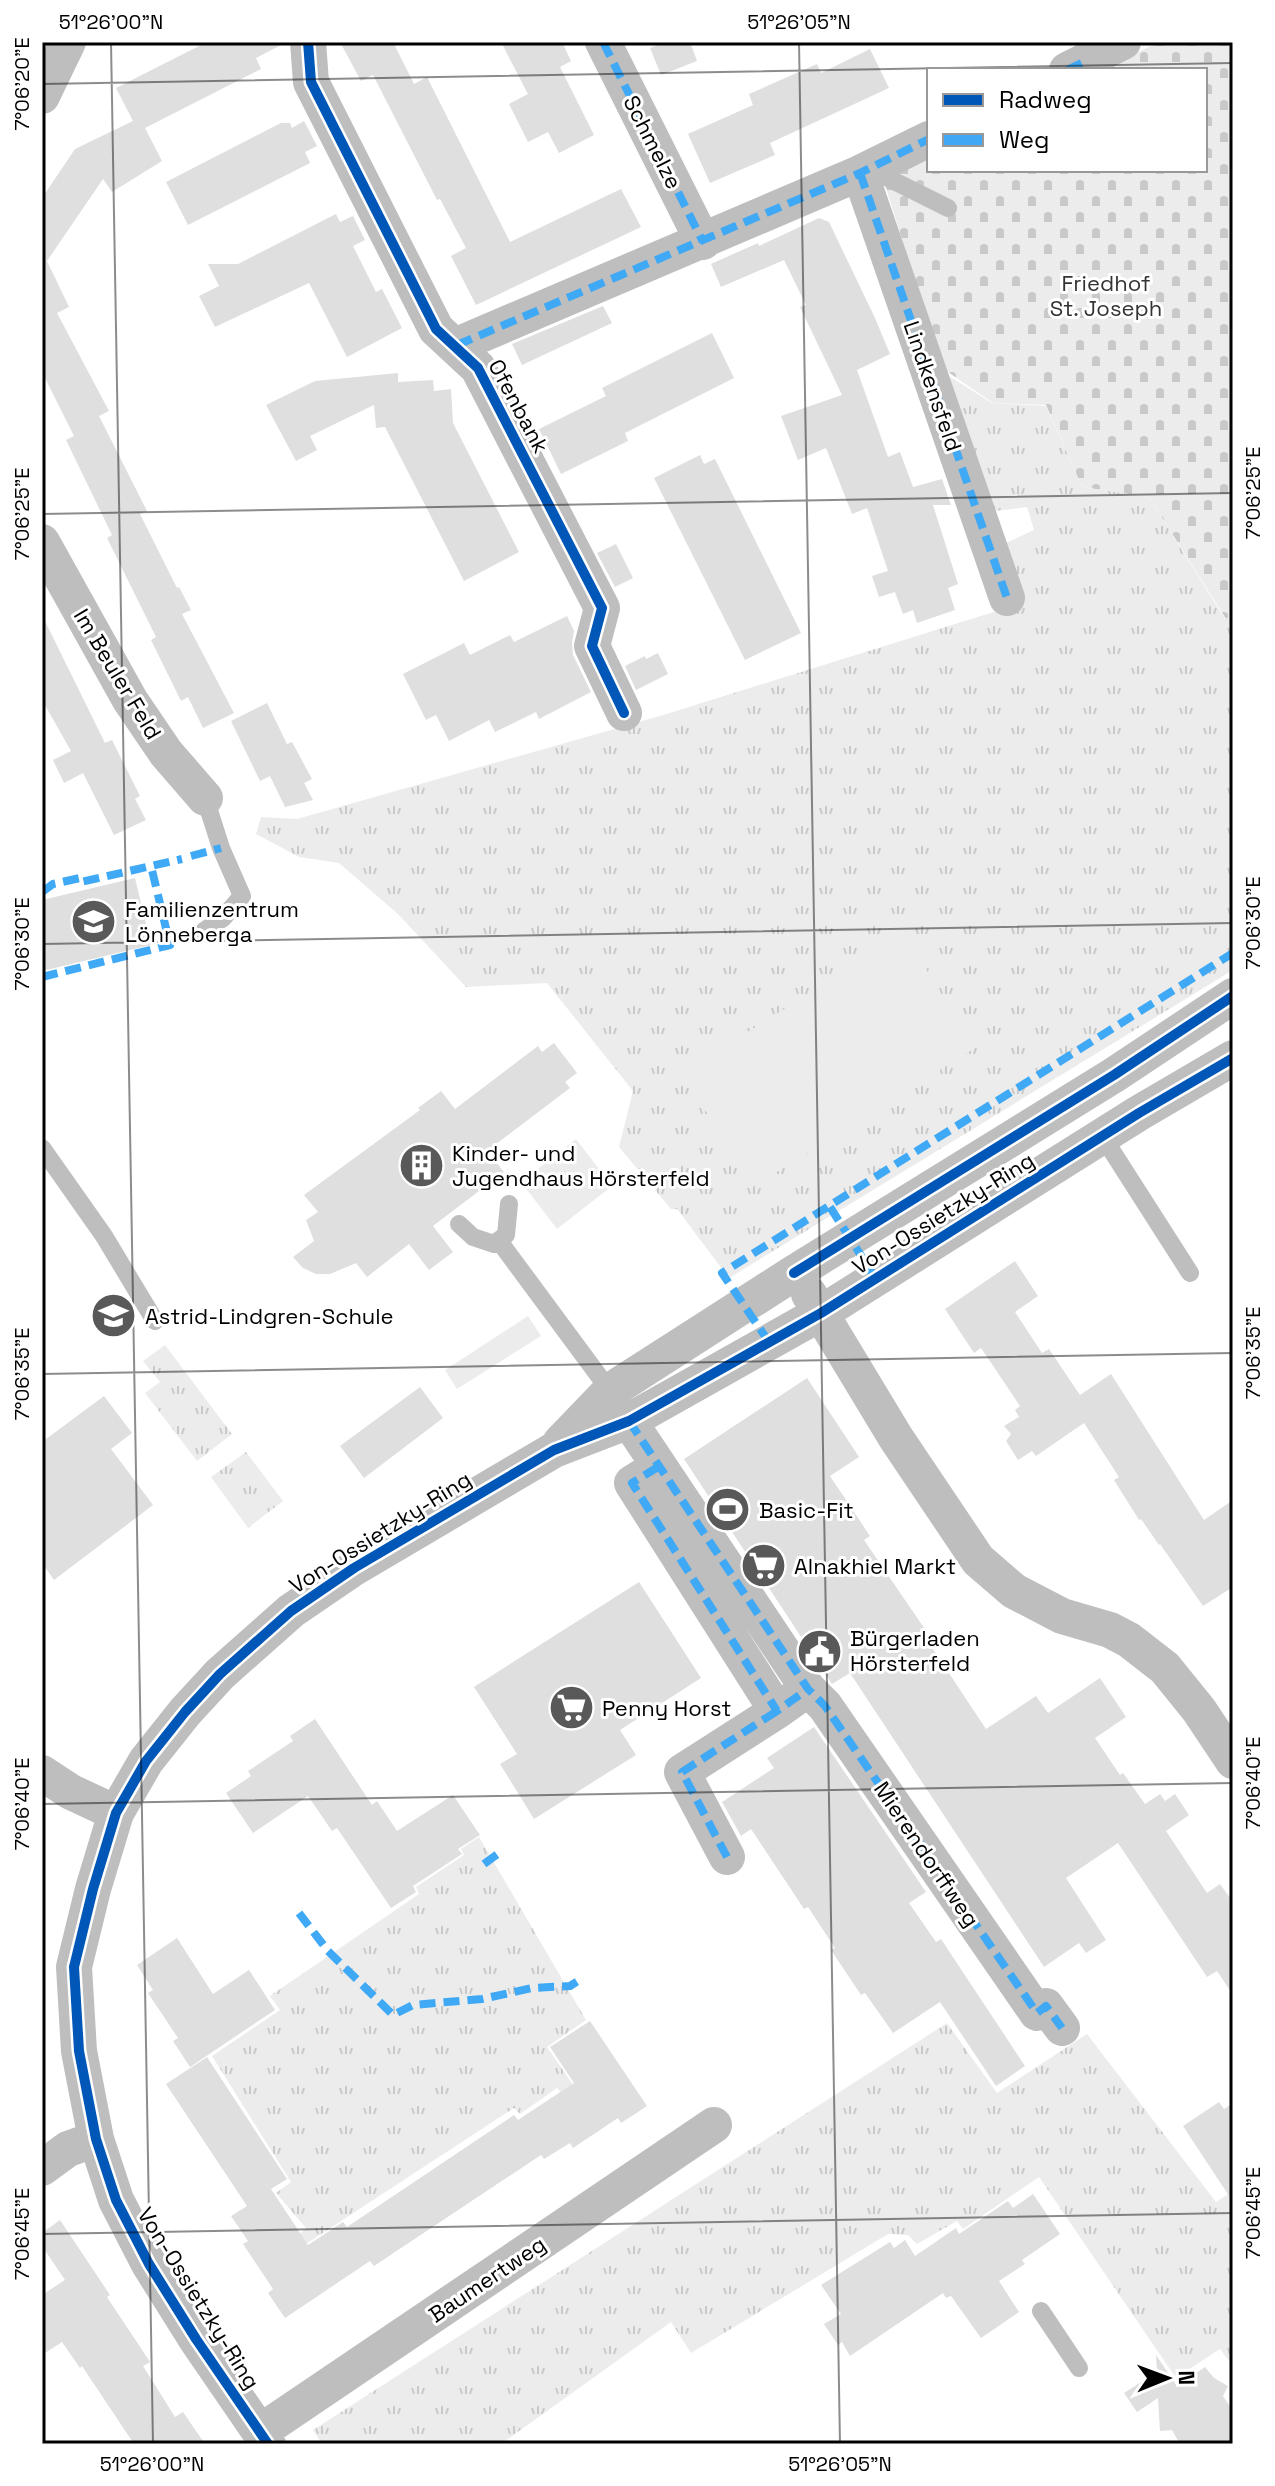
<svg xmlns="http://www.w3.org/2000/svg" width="1275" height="2486" viewBox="0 0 1275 2486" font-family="'Space Grotesk',sans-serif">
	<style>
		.cemetery { fill: url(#cemetery-stones) }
		.park { fill: url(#park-tufts) }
		.garden { fill: #ececec }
		.building { fill: #dfdfdf }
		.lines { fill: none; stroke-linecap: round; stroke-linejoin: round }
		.lane { stroke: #bebebe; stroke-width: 18 }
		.street { stroke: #bebebe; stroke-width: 36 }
		.quiet { stroke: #3fa9f5; stroke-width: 8; stroke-dasharray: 16 8; stroke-linecap: butt }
		.cycleway-casing { stroke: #fff; stroke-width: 15 }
		.cycleway { stroke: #0057b8; stroke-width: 10 }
		.ticks { fill: none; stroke: #000; stroke-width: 2; stroke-opacity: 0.45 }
		.labels { text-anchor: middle; stroke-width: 6; stroke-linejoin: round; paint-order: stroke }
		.street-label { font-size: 22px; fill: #000; stroke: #fff }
		.park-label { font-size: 22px; fill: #333; stroke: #fff }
		.poi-label { font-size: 22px; fill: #000; stroke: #fff; text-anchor: start }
		.neatline { fill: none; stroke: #000; stroke-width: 3 }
		.ticks-label { font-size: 20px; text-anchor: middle; fill: #000 }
	</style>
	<defs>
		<pattern id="cemetery-stones" width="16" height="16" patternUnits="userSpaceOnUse" patternTransform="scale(2)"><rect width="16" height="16" fill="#ececec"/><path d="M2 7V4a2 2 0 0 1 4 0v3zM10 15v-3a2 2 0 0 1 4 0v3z" fill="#c9c9c9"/></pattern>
		<pattern id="park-tufts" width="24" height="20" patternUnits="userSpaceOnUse" patternTransform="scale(2)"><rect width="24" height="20" fill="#ececec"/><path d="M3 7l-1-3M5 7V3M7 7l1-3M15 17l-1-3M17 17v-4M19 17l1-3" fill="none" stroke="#c9c9c9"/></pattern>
	</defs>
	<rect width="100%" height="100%" fill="#fff"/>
	<path class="cemetery" d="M1159,42H1233V615L1226,619L1149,497L1082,487L1046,405L993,403L942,368L882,175L929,151V170H1205V70H1101Z"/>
	<path class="park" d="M936,368L992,403L1046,406L1082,487L1149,497L1225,619L1233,615V970L729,1278L677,1209H671L619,1147L633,1091L547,983L466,987L398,914L339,863L299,857L256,834L261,817L297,819L660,716L1016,605L1006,543L1034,530L1027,507L995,511Z
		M165,1345L232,1434L197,1461L145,1393L160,1382L143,1361Z
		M246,1452L283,1501L248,1528L211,1477Z
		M479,1837L586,2020L547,2047L576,2089L564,2096L557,2088L520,2114L514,2108L306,2244L299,2235L306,2228L276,2193L291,2182L212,2056L280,2010L270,1996L419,1894L416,1887L464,1855L461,1849Z
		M947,2023L997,2093L1087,2034L1216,2202L1233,2191V2366L1220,2349L1176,2378L1039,2177L963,2229L957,2221L917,2244L908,2235L888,2234L691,2353L671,2322L501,2444H322L313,2430Z"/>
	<path class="garden" d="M904,934L975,1048L753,1187L682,1073Z
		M576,1139L612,1186L557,1229L521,1182Z
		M528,1316L541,1336L457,1389L445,1370Z"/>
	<path class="building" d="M207,42H287L256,58L261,69L145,128L162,161L112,192L103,179L47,261L69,307L57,313L109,411L99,416L147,511L140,514L177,588L179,587L191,610L182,614L234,713L203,728L188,697L181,701L151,640L156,637L107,538L112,535L66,440L74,436L42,372V198L75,149L133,121L116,88Z
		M340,42H393L414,84L427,77L510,242L621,189L641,227L476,305L451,256L466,248L440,199L437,200L373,75L361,81Z
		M501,42H562L571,61L560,67L594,135L559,153L548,132L528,142L509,104L528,94Z
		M666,42H690L697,61L661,75L650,48Z
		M870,49L889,88L770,143L775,155L710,183L688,134L753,105L749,94L817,64L821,73Z
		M304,121L317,146L305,152L310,163L188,225L166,182L281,123H290L292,128Z
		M336,214L340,222L353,216L365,240L353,246L376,292L382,289L402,328L347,357L309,283L215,327L199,296L219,286L208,264H238Z
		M819,218L829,222L875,318L890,354L857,370L888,457L900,452L913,487L942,479L951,505H933L958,584L948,588L955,610L917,623L913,610L903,614L895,592L879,597L872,576L888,571L867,508L852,514L826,448L798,460L781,416L842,395L800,307L806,305L784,260L721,287L711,264L758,243L759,246Z
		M603,306L612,323L522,365L512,344Z
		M712,333L734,378L625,433L628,441L561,474L539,429L606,396L602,388Z
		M398,373V382L433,380L434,391L451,389L453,423L519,552L464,581L385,427L376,428L374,405L310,436L317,450L296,461L266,405L315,381Z
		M700,455L704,464L715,459L801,633L745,660L654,478Z
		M616,544L633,578L615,587L597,553Z
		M42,615L105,743L112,740L140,796L135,799L146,820L114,835L83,773L64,783L53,760L71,751L42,700Z
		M567,616L574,631L572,642L573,655L591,692L539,719L536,712L495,732L489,720L449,741L436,715L426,720L403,674L464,643L470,655L510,635L514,642Z
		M658,653L668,674L636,690L625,666L645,656L646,659Z
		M267,703L287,744L292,742L312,779L304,783L313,800L285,807L270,776L260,781L231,721Z
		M135,878L151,945L42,971V900Z
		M554,1043L577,1073L565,1082L570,1088L487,1151L504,1172L433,1226L453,1252L429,1270L409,1244L367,1277L356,1263L330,1274H316L303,1268L293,1257L314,1241L306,1220L318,1212L304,1195L420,1110L418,1108L441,1091L455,1109L538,1046L542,1052Z
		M1015,1261L1038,1296L1015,1312L1042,1353L1049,1349L1080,1395L1111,1374L1204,1520L1233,1500V1587L1203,1606L1160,1544L1159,1545L1141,1519L1139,1520L1114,1480L1119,1477L1084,1423L1036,1456L1032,1451L1018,1460L1006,1441L1011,1434L1004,1426L1019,1417L1015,1410L1020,1406L981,1348L974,1353L945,1309Z
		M807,1378L859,1457L830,1476L870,1536L864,1540L933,1641L929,1643L986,1729L1036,1696L1048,1713L1100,1678L1126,1717L1095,1738L1120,1775L1123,1773L1145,1804L1160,1794L1165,1801L1175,1794L1189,1815L1166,1831L1207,1893L1220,1884L1233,1902V1995L1217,1971L1207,1977L1118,1843L1066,1878L1106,1940L1086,1953L1079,1943L1044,1967L850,1673L832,1684L684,1459Z
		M420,1387L443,1418L364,1478L340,1446Z
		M104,1396L132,1433L111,1449L153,1505L54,1580L42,1563V1442Z
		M639,1582L701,1678L620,1730L636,1755L534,1819L500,1764L517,1754L474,1687Z
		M315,1719L372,1805L377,1801L397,1831L453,1795L480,1835L458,1849L462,1854L413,1886L416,1892L391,1908L337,1828L332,1831L308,1796L253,1833L226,1793L251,1776L248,1771L293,1741L290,1736Z
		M814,1727L926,1892L909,1903L936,1942L941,1939L1025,2066L996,2086L940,2002L893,2033L865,1993L861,1995L831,1950L835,1948L808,1907L804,1909L751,1829L741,1836L722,1802L774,1768L767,1758Z
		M177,1938L213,1994L249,1970L275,2010L190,2067L173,2041L178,2038L148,1993L153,1990L137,1965Z
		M590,2021L647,2106L621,2123L618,2118L573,2148L570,2143L544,2159L541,2155L374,2266L370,2261L285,2318L268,2293L273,2289L243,2244L248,2241L231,2216L247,2206L166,2084L207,2057L287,2179L271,2189L308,2245L343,2222L347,2227L514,2115L518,2120L574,2083L550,2047Z
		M1219,2102L1224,2109L1233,2103V2202L1183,2126Z
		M1033,2194L1060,2234L1022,2260L1025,2264L999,2281L1019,2312L981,2338L951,2296L946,2298L943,2293L850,2356L842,2342L838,2345L824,2324L841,2314L821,2285L890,2242L894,2248L905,2240L915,2256L956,2228L959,2234L1008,2201L1013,2208Z
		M60,2220L110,2295L107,2297L150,2362L143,2366L175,2417L183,2412L205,2444H134L82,2366L80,2368L62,2342L42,2355V2295L65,2280L42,2246V2233Z
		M1156,2355L1177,2386L1205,2367L1214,2378L1228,2386L1223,2396L1233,2411V2444H1180L1172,2430L1160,2431L1158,2398L1137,2412L1124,2393L1157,2372Z"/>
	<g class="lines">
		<path class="lane" d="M871,167L882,175L948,208
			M204,931L223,918L242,896L221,848L205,798
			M1103,1137L1190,1273
			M42,1148L104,1236L155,1321
			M459,1224L473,1237L494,1244L506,1235L509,1204
			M499,1241L610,1391
			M1041,2311L1079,2368"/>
		<path class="street" d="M308,42L311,82L436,329L478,368L602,608L592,646L624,713
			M603,42L703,242
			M1067,70L1123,42
			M42,96L68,42
			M860,173L1007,598
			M457,345L860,173L929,139
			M42,542L130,700L166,753L205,798
			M809,1294L896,1438L978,1560L1014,1591L1062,1616L1110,1630L1129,1640L1165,1668L1199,1710L1233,1761
			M629,1421L808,1689L825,1706L1037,2013L1046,2006L1062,2028
			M560,1443L610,1391L794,1273L1114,1075L1233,996
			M658,1467L632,1483L777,1711L808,1689
			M42,1773L71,1792L116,1813
			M727,1857L682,1772L777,1711
			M42,2168L68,2149L96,2139
			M260,2432L714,2125
			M268,2444L196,2339L149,2264L116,2200L96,2139L79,2051L74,1967L93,1889L116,1813L146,1761L185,1712L220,1674L291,1611L354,1568L554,1450L629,1421L821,1313L1139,1113L1233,1058"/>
		<path class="quiet" d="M603,42L703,242
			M1067,70L1082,63
			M860,173L1007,598
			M457,345L860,173L929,139
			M191,856L221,848
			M42,892L53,884L80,878L81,882L182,859
			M42,977L170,945L151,866
			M830,1207L876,1279
			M769,1342L722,1273L1233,953
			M629,1421L808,1689L825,1706L1037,2013L1046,2006L1062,2028
			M658,1467L632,1483L777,1711L808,1689
			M727,1857L682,1772L777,1711
			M484,1864L503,1850
			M299,1913L328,1951L393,2015L413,2005L482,1999L532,1988L570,1986L578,1981"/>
		<defs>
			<path id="cycleway" d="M308,42L311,82L436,329L478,368L602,608L592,646L624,713
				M794,1273L1114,1075L1233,996
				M268,2444L196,2339L149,2264L116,2200L96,2139L79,2051L74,1967L93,1889L116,1813L146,1761L185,1712L220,1674L291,1611L354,1568L554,1450L629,1421L821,1313L1139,1113L1233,1058"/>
		</defs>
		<use href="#cycleway" class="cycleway-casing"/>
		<use href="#cycleway" class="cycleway"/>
	</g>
	<path class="ticks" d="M111,42L153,2444M799,42L840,2444M42,84L1233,63M42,514L1233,493M42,944L1233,923M42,1374L1233,1353M42,1804L1233,1783M42,2234L1233,2213"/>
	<defs>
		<symbol id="school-disc" viewBox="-11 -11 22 22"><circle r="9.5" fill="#595959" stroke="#fff"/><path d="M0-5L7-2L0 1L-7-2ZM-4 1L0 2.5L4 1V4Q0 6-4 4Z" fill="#fff"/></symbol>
		<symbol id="building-disc" viewBox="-11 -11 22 22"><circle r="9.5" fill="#595959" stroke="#fff"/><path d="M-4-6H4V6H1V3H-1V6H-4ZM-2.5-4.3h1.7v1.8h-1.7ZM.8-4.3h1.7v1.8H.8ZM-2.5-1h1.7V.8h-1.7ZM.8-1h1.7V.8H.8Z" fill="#fff"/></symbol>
		<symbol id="stadium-disc" viewBox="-11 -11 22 22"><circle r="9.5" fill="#595959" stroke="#fff"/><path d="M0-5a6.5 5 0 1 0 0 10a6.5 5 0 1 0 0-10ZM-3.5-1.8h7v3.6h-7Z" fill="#fff"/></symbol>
		<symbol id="supermarket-disc" viewBox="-11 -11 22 22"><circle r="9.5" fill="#595959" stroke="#fff"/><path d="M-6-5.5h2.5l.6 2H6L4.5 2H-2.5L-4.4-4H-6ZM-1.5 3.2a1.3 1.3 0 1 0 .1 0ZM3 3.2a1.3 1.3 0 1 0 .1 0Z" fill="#fff"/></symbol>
		<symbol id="civic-disc" viewBox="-11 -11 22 22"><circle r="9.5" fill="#595959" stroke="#fff"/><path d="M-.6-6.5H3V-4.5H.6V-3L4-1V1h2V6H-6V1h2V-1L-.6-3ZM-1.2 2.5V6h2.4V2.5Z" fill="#fff"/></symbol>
	</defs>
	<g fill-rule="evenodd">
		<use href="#school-disc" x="68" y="896" width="51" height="51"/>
		<use href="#building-disc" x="396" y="1140" width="51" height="51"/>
		<use href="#school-disc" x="88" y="1290" width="51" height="51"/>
		<use href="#stadium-disc" x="702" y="1484" width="51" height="51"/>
		<use href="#supermarket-disc" x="738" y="1540" width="51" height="51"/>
		<use href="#civic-disc" x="794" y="1626" width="51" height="51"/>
		<use href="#supermarket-disc" x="546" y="1682" width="51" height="51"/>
	</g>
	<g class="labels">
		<g class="street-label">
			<text transform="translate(653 142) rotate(63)" y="8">Schmelze</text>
			<text transform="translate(933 386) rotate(71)" y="8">Lindkensfeld</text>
			<text transform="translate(519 406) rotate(62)" y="8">Ofenbank</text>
			<text transform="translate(118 674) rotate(59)" y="8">Im Beuler Feld</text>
			<text transform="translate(943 1213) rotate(-32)" y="8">Von-Ossietzky-Ring</text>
			<text transform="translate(380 1532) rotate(-32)" y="8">Von-Ossietzky-Ring</text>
			<text transform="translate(927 1854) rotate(56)" y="8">Mierendorffweg</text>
			<text transform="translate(487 2279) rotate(-34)" y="8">Baumertweg</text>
			<text transform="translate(199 2298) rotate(58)" y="8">Von-Ossietzky-Ring</text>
		</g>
		<g class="park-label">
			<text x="1106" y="291">Friedhof<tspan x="1106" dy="25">St. Joseph</tspan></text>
		</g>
		<g class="poi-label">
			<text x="125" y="917">Familienzentrum<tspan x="125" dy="25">Lönneberga</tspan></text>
			<text x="452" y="1161">Kinder- und<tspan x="452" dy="25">Jugendhaus Hörsterfeld</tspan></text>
			<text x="145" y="1324">Astrid-Lindgren-Schule</text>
			<text x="759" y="1518">Basic-Fit</text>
			<text x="794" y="1574">Alnakhiel Markt</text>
			<text x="850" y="1646">Bürgerladen<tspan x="850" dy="25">Hörsterfeld</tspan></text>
			<text x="602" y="1716">Penny Horst</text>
		</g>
	</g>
	<rect width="1275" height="2486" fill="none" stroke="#ffffff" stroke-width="88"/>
	<rect x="927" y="68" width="280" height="104" fill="#ffffff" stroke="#999999" stroke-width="2"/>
	<rect x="943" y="94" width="40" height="12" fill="#0057b8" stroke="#999999" stroke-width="2"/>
	<text x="999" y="108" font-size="24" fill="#000000">Radweg</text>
	<rect x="943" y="134" width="40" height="12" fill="#3fa9f5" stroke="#999999" stroke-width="2"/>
	<text x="999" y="148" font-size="24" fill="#000000">Weg</text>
	<g transform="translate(1167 2378) rotate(89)" stroke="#ffffff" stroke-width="6" paint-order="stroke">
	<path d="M0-6L14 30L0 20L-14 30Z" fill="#000000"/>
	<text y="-12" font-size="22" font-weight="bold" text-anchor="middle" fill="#000000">N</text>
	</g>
	<rect x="44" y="44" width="1187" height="2398" class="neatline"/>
	<g class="ticks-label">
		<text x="111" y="29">51°26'00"N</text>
		<text x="799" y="29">51°26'05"N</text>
		<text transform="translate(22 84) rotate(-90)" y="7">7°06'20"E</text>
		<text transform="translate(1253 493) rotate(-90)" y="7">7°06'25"E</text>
		<text transform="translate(22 514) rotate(-90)" y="7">7°06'25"E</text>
		<text transform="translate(1253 923) rotate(-90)" y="7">7°06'30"E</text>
		<text transform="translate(22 944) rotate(-90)" y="7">7°06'30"E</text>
		<text transform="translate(1253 1353) rotate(-90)" y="7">7°06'35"E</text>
		<text transform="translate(22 1374) rotate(-90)" y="7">7°06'35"E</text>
		<text transform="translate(1253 1783) rotate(-90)" y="7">7°06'40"E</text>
		<text transform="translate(22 1804) rotate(-90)" y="7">7°06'40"E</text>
		<text transform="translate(1253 2213) rotate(-90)" y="7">7°06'45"E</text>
		<text transform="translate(22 2234) rotate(-90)" y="7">7°06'45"E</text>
		<text x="152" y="2471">51°26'00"N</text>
		<text x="840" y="2471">51°26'05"N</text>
	</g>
</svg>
